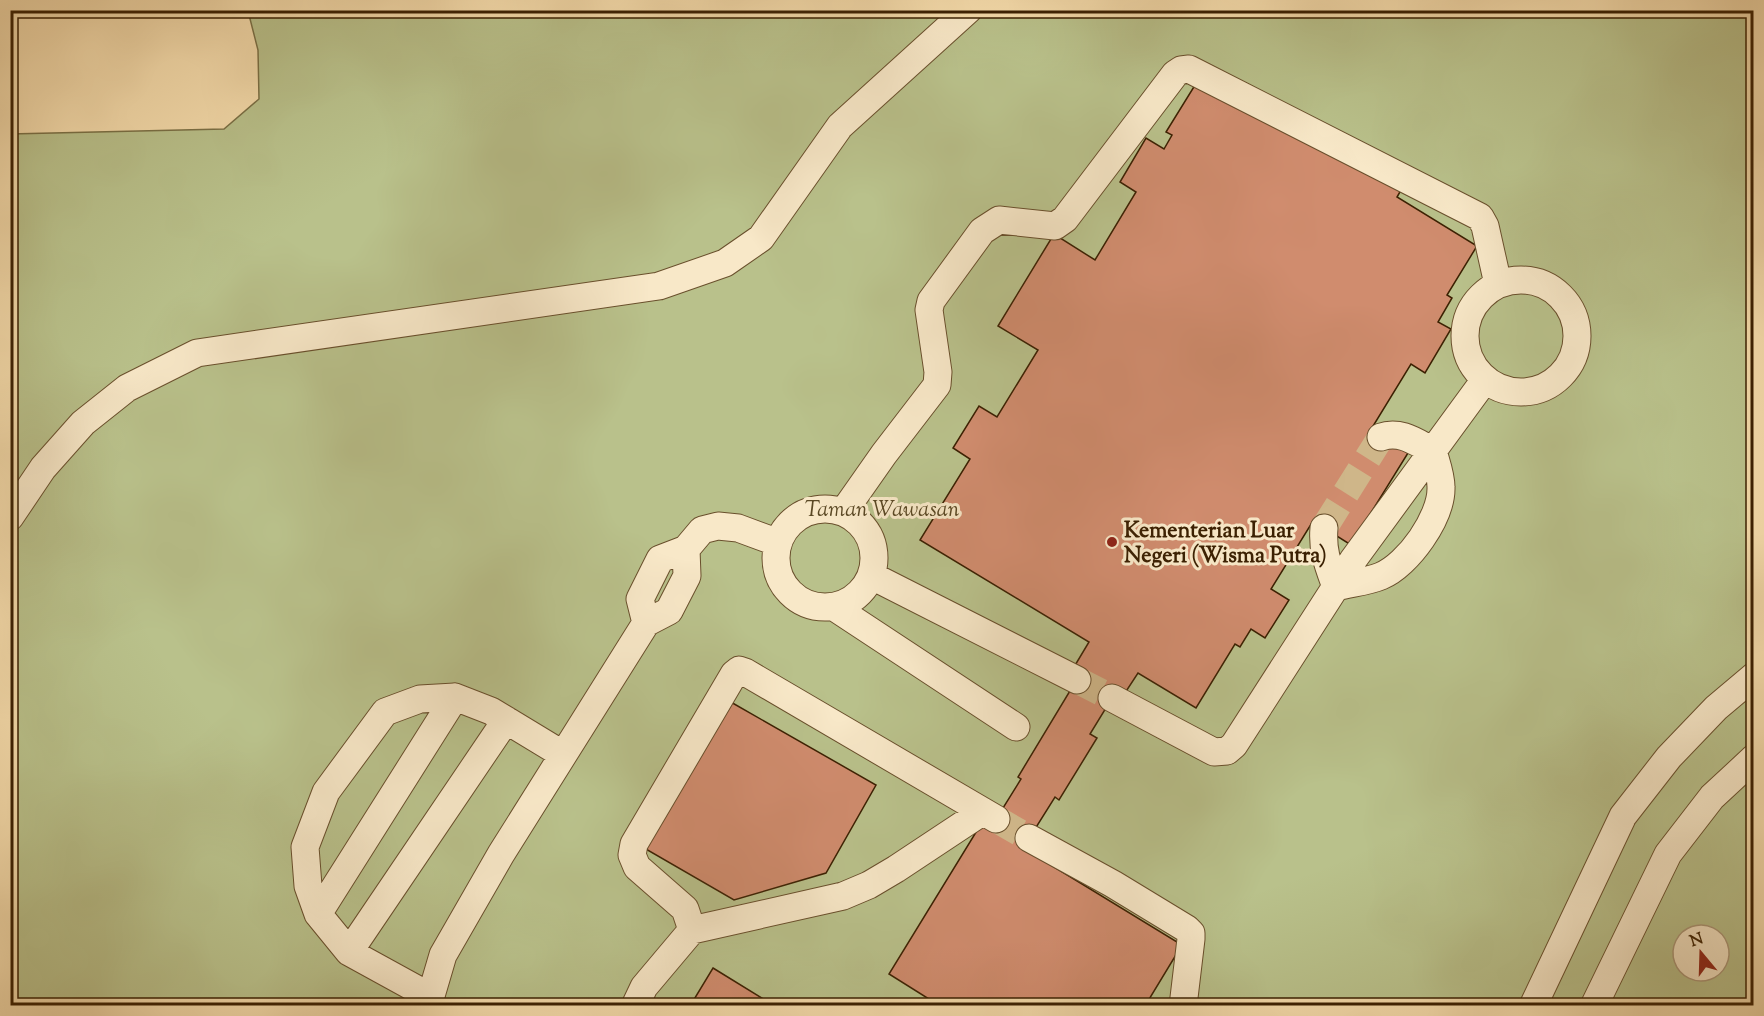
<svg xmlns="http://www.w3.org/2000/svg" width="1764" height="1016" viewBox="0 0 1764 1016" font-family="'Sorts Mill Goudy',serif">
	<style>
		.green { fill: #b9c18b; stroke: #7a7046; stroke-width: 1.5; fill-rule: evenodd }
		.building { fill: #d08c6e; stroke: #3b2002; stroke-width: 1.5 }
		.lines { fill: none; stroke-linecap: round; stroke-linejoin: round }
		.minor-tunnel { stroke: #cfb689; stroke-width: 27; stroke-dasharray: 27 14; stroke-linecap: butt }
		.minor-casing { stroke: #694f2c; stroke-width: 29 }
		.minor { stroke: #f8e8c8; stroke-width: 27 }
		.poi-dot { fill: #8f2418; stroke: #f8e8c8; stroke-width: 2 }
		.labels { text-anchor: middle; stroke-width: 6; stroke-linejoin: round; paint-order: stroke }
		.park-label { font-size: 22px; font-style: italic; fill: #5a4824; stroke: #f8e8c8 }
		.poi-label { font-size: 22px; font-weight: bold; fill: #3b2002; stroke: #f8e8c8; text-anchor: start }
	</style>
	<rect width="100%" height="100%" fill="#f4dbab"/>
	<filter id="stains"><feTurbulence type="fractalNoise" baseFrequency=".00333" numOctaves="4"/><feColorMatrix values="0 0 0 0 .2 0 0 0 0 .09 0 0 0 0 .02 0 0 0 .5 -.17"/></filter>
	<radialGradient id="worn" r=".72"><stop offset=".6" stop-color="#630" stop-opacity="0"/><stop offset="1" stop-color="#630" stop-opacity=".3"/></radialGradient>
	<path class="green" d="M248,11H1753V1005H11L10,134L224,129L259,99L258,50ZM1683,935H1719V971H1683Z"/>
	<path class="building" d="M1200,77L1404,185L1397,197L1477,246L1447,295L1452,298L1438,322L1451,329L1425,373L1411,364L1370,431L1408,453L1351,545L1313,521L1271,589L1289,600L1265,638L1251,629L1240,647L1235,644L1196,708L1138,673L1125,693L1112,698L1090,734L1097,738L1059,800L1055,797L1023,848L1182,945L1145,1006H940L889,974L981,824L990,829L1021,779L1018,777L1082,671L1074,667L1089,642L920,540L970,459L953,448L979,406L997,417L1038,350L998,326L1054,234L1095,260L1136,192L1120,182L1146,138L1164,149L1172,135L1166,132Z
		M729,701L876,785L826,873L734,900L644,848Z
		M713,968L775,1006H690Z"/>
	<g class="lines">
		<path class="minor-tunnel" d="M1324,528L1381,437
			M1077,680L1112,698
			M996,819L1029,838"/>
		<defs>
			<path id="minor" d="M1465 336a56 56 0 1 1 112 0a56 56 0 1 1-112 0Z
				M776 558a49 49 0 1 1 98 0a49 49 0 1 1-98 0Z
				M844,511L884,454L937,385L938,372L929,310L931,301L982,231L999,220L1055,226L1065,219L1175,74L1181,70L1189,69L1480,217L1485,226L1498,284
				M10,517L43,468L83,423L127,388L197,353L659,286L725,263L761,238L840,126L968,10
				M1324,528C1322,551 1328,565 1336,587C1350,583 1367,582 1381,576C1408,565 1442,517 1441,487C1441,475 1436,462 1433,451C1416,442 1400,430 1381,437
				M872,576L1077,680
				M834,607L1016,727
				M646,623L640,599L660,559L686,549L702,530L718,526L738,528L776,542
				M1112,698L1214,752L1227,751L1234,745L1353,560L1484,381
				M1029,838L1113,884L1187,929L1191,933V939L1183,1006
				M318,914L455,697
				M692,930L843,896L869,885L896,869L982,812
				M349,952L506,720
				M431,997L349,952L318,914L308,886L305,847L326,792L385,712L420,699L455,697L491,711L562,754
				M428,1006L443,955L501,854L646,623L669,611L687,576L686,549
				M635,1006L644,987L692,930L685,909L637,867L632,855L634,844L734,674L739,670L745,672L996,819
				M1533,1006L1623,816L1669,757L1716,708L1754,676
				M1594,1006L1668,854L1712,797L1754,758"/>
		</defs>
		<use href="#minor" class="minor-casing"/>
		<use href="#minor" class="minor"/>
	</g>
	<circle class="poi-dot" cx="1112" cy="542" r="6"/>
	<g class="labels">
		<g class="park-label">
			<text x="882" y="516">Taman Wawasan</text>
		</g>
		<g class="poi-label">
			<text x="1124" y="537">Kementerian Luar<tspan x="1124" dy="25">Negeri (Wisma Putra)</tspan></text>
		</g>
	</g>
	<rect width="1764" height="1016" fill="none" stroke="#f4dbab" stroke-width="36"/>
	<rect x="12" y="12" width="1740" height="992" fill="none" stroke="#3b2002" stroke-width="3"/>
	<rect x="18" y="18" width="1728" height="980" fill="none" stroke="#3b2002" stroke-width="1.5"/>
	<g transform="translate(1701 953) rotate(341)"><circle r="28" fill="#f8e8c8" stroke="#ac9879" stroke-width="1.5"/>
	<path d="M0-4.5L10 22L0 15L-10 22Z" fill="#8f2418"/>
	<text y="-9" font-size="16" font-weight="bold" text-anchor="middle" fill="#3b2002">N</text>
	</g>
	<rect width="100%" height="100%" filter="url(#stains)"/>
	<rect width="100%" height="100%" fill="url(#worn)"/>
</svg>
